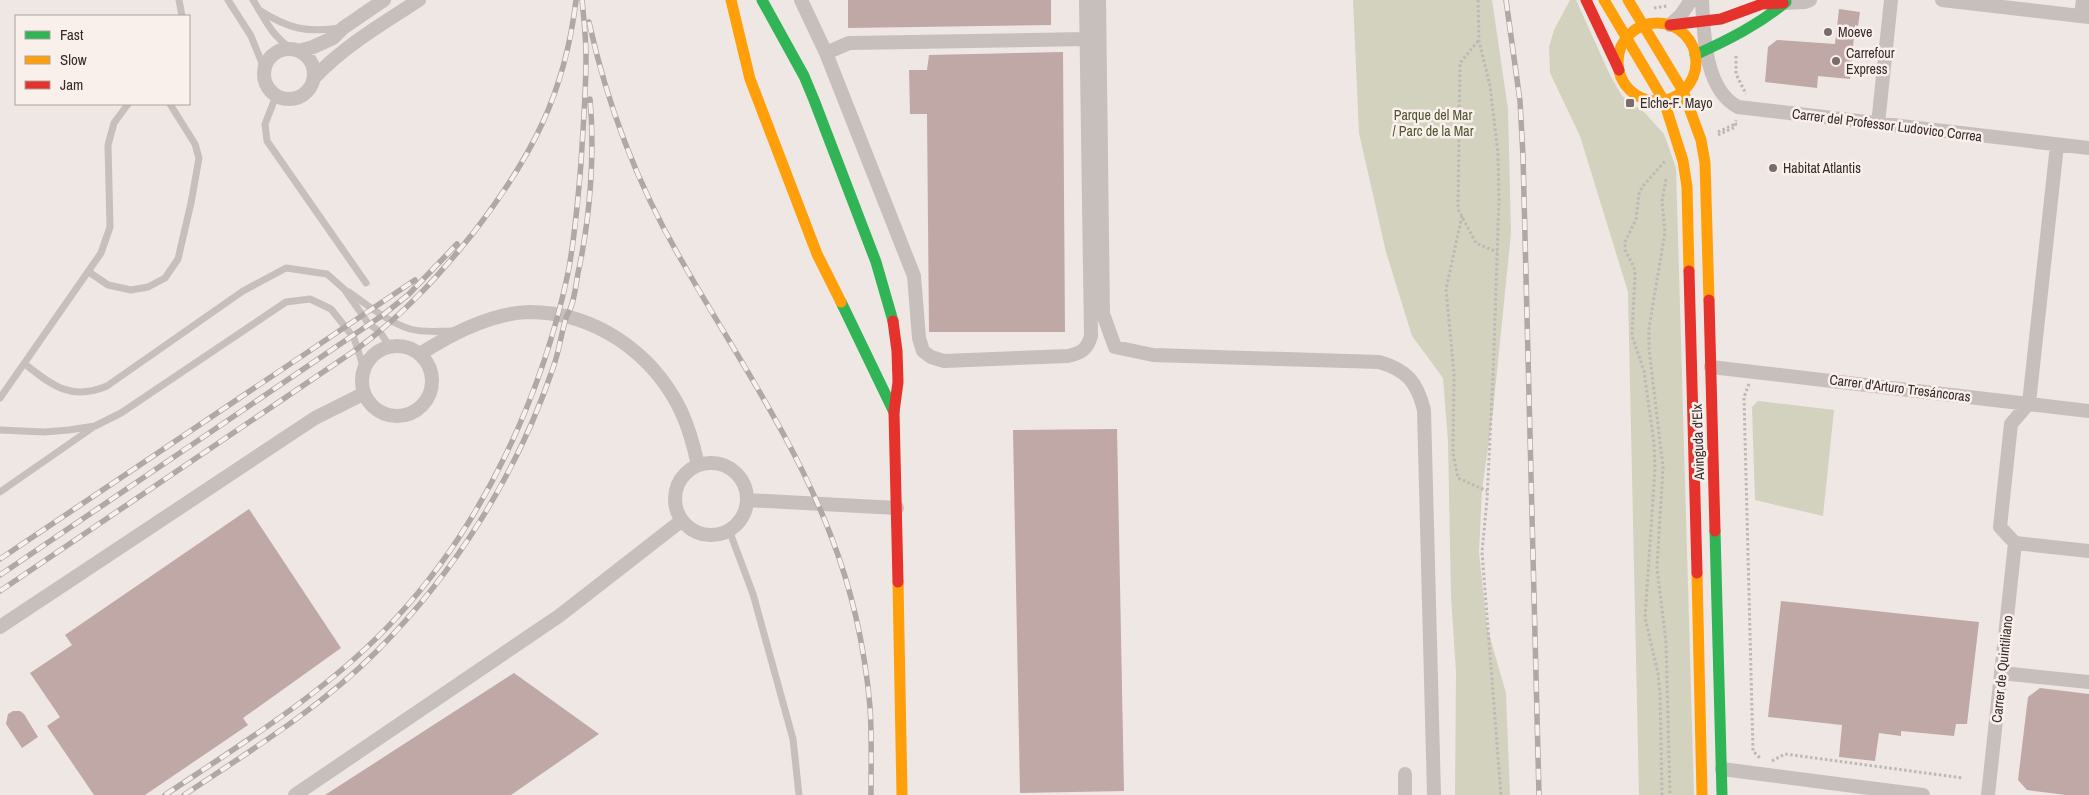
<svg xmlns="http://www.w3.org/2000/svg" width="2089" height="795" viewBox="0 0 2089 795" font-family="'Archivo Narrow',sans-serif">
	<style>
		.green { fill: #d2d2bf }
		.building { fill: #c0a8a6 }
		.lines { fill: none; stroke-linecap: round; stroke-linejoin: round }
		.path { stroke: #bfb7b5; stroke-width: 3; stroke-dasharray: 2.5 2.5; stroke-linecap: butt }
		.lane { stroke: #c7bfbc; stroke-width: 7 }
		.street { stroke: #c7bfbc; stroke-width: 14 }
		.fast { stroke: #30b455; stroke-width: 11 }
		.slow { stroke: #ff9f0a; stroke-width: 11 }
		.jam { stroke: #e5322d; stroke-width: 11 }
		.rail-casing { stroke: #afa8a6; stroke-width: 5.5 }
		.rail { stroke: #f9f0ec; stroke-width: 4; stroke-dasharray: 11; stroke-linecap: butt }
		.poi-dot { fill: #786d6b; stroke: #f9f0ec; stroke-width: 2 }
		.labels { text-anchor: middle; stroke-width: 5; stroke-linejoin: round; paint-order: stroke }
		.poi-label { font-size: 14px; fill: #382c2a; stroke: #f9f0ec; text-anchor: start }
		.park-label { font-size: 14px; fill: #4f5430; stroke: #f9f0ec }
		.street-label { font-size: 14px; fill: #382c2a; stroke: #f9f0ec }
	</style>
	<rect width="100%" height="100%" fill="#eee7e4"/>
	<path class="green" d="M1353,0H1492L1508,109L1511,233L1493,411L1482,491L1479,552L1487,627L1506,693L1510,795H1455L1456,672L1451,596L1448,441L1443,378L1412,336L1386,252L1359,133Z
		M1570,0H1576L1610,75L1622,96L1644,112L1664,134L1676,168L1694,795H1639L1628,292L1580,136L1550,73L1549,47L1554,30Z
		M1758,401L1834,410L1823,516L1755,500L1752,407Z"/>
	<path class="building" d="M848,0H1051V25L848,28Z
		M1839,9L1860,12L1858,26L1855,25L1850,79L1818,76L1817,88L1765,82L1768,47L1777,40L1835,44Z
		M1063,52L1065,332H929L927,114H910L909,70H927L929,55Z
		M1117,429L1124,791L1020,793L1013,430Z
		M249,509L341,648L243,718L248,725L145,795H94L47,726L60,717L30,673L72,645L65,635Z
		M1781,601L1979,622L1967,724H1956L1954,736L1901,731V736L1879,733L1875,761L1839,757L1842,725L1768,717Z
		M514,673L599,734L511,795H325Z
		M2040,688L2089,694V795H2066L2027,790L2018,780L2028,697Z
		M13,711H20L24,714L38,737L22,748L6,724L8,714Z"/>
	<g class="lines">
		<path class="path" d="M1478,0L1479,41L1490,86L1498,153L1499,200L1493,377L1487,499L1482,552L1501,795
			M1654,8L1667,6
			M1478,41L1460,63L1458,209L1476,243L1497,252
			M1736,56V74L1746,94
			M1718,132L1737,123
			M1718,135L1735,127L1736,120
			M1666,179L1662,201L1665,232L1649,328V349L1663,467L1657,568L1666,642L1670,795
			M1462,216L1446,289L1454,374L1453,453L1458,478L1487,491
			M1749,384L1744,397L1753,751L1761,759
			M1772,761L1785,754L1963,778
			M1662,795L1660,694L1658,673L1645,618L1655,469L1654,443L1644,371L1632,336L1635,275L1634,267L1625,250V242L1636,219L1639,194L1642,187L1665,161"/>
		<path class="lane" d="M179,0L182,16
			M228,0L251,36L264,68
			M253,0C266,21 270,33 291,49
			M259,10C289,29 306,33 341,28
			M276,96L265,124L267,141L366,283
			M89,272L108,285L131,290L148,287L165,278L178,259L191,203L199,158L195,144L170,104
			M349,292C367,305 388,322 410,329C424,333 438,331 453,331
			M25,364C52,386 72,401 107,386L243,291L286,268L327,274L344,289L368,323L380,332L390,347
			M0,398L101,253L110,227L108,145L114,123L128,104
			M0,430L44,432L69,430L95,426L121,413L286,302L310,299L331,309L354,338L364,369
			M0,492L92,428
			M729,530L753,594L793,739L799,795"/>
		<path class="street" d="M801,0L826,53L914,276L919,338L923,351L931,357L944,361L1068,356C1081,353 1087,350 1091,336L1086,0
			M1099,0L1103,314L1115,347L1153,355L1379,362C1407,370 1417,382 1424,410L1434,795
			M1702,0C1704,34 1704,89 1738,107L2089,148
			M1942,0L2089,17
			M1783,3L1805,2L1810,0
			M2081,16L2083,0
			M1670,25L1681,15L1691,0
			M264 74a25 25 0 1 1 50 0a25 25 0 1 1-50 0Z
			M299,51L313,47L333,38L343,28L384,0
			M826,53L849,43L1086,39
			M314,78C344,46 382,24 419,0
			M1878,124L1891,0
			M362 381a35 35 0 1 1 70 0a35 35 0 1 1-70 0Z
			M420,354C451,334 491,313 529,312C595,312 653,353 681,411C689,428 694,447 698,465
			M1711,367L2089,411
			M675 499a36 36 0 1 1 72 0a36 36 0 1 1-72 0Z
			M747,500L897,508
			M2015,543L2000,527L2011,424L2029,403L2057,145
			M2015,543L2089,551
			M0,627L315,418L363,394
			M2001,673L2089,682
			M1722,769L1923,795
			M1405,774V795
			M295,795L559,616L681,521
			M1988,795L2015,543"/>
		<path class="fast" d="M762,0L804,76L814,100L876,262L893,321
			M1695,55C1728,40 1758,25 1786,2
			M841,302L894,412
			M1715,531L1722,795"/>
		<path class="slow" d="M731,0L750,79L817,254L841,302
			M1604,0L1664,101L1683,161L1687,187L1689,271
			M1628,0L1683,91L1701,140L1705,163L1709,300
			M1618 62a39 39 0 1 1 78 0a39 39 0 1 1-78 0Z
			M1697,573L1702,795
			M898,582L902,795"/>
		<path class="jam" d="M1586,0L1619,70
			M1670,25L1721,19L1762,4L1783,3
			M1689,271L1697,573
			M1709,300L1715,531
			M893,321L897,351L898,382L894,412L898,582"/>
		<defs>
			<path id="rail" d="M1506,0L1520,101L1523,156L1539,795
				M589,22C607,104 637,183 679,256C731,348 793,436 831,536C852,590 865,649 870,707C872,736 871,766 871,795
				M0,559L415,280
				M0,575L383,315L409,294L457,244
				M0,591L357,349C403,315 438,277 474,232C531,158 565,94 576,0
				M165,795C246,741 331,689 397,617C483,524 542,396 568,273C575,237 578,200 581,163C583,128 586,93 586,57C586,38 584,19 582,0
				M184,795C250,751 320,708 376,652C455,573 517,474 553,368C559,352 561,334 566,318C567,314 570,311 571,307C575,296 576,284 578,273C590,220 595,153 590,99"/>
		</defs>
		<use href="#rail" class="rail-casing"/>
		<use href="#rail" class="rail"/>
	</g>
	<g class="poi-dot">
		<circle cx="1828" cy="32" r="5"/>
		<circle cx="1836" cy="61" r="5"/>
		<rect x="1625" y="98" width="10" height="10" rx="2.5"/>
		<circle cx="1773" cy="168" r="5"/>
	</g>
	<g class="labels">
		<g class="poi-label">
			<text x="1838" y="37">Moeve</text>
			<text x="1846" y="58">Carrefour<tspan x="1846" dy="16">Express</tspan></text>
			<text x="1640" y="108">Elche-F. Mayo</text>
			<text x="1783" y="173">Habitat Atlantis</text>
		</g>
		<g class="park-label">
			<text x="1433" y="120">Parque del Mar<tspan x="1433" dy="16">/ Parc de la Mar</tspan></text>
		</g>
		<g class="street-label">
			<text transform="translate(1887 125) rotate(7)" y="5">Carrer del Professor Ludovico Correa</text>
			<text transform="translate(1900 388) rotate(7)" y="5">Carrer d'Arturo Tresáncoras</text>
			<text transform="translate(1698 442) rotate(-92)" y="5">Avinguda d'Elx</text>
			<text transform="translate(2002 669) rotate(-84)" y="5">Carrer de Quintiliano</text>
		</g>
	</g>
	<rect x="15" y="15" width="175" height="90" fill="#f9f0ec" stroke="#aca29e"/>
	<rect x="25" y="31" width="25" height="8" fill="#30b455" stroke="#aca29e"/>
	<text x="60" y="40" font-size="15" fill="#382c2a">Fast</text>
	<rect x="25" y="56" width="25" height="8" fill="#ff9f0a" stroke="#aca29e"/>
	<text x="60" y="65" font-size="15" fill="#382c2a">Slow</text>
	<rect x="25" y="81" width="25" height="8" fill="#e5322d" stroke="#aca29e"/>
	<text x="60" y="90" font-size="15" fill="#382c2a">Jam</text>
</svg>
